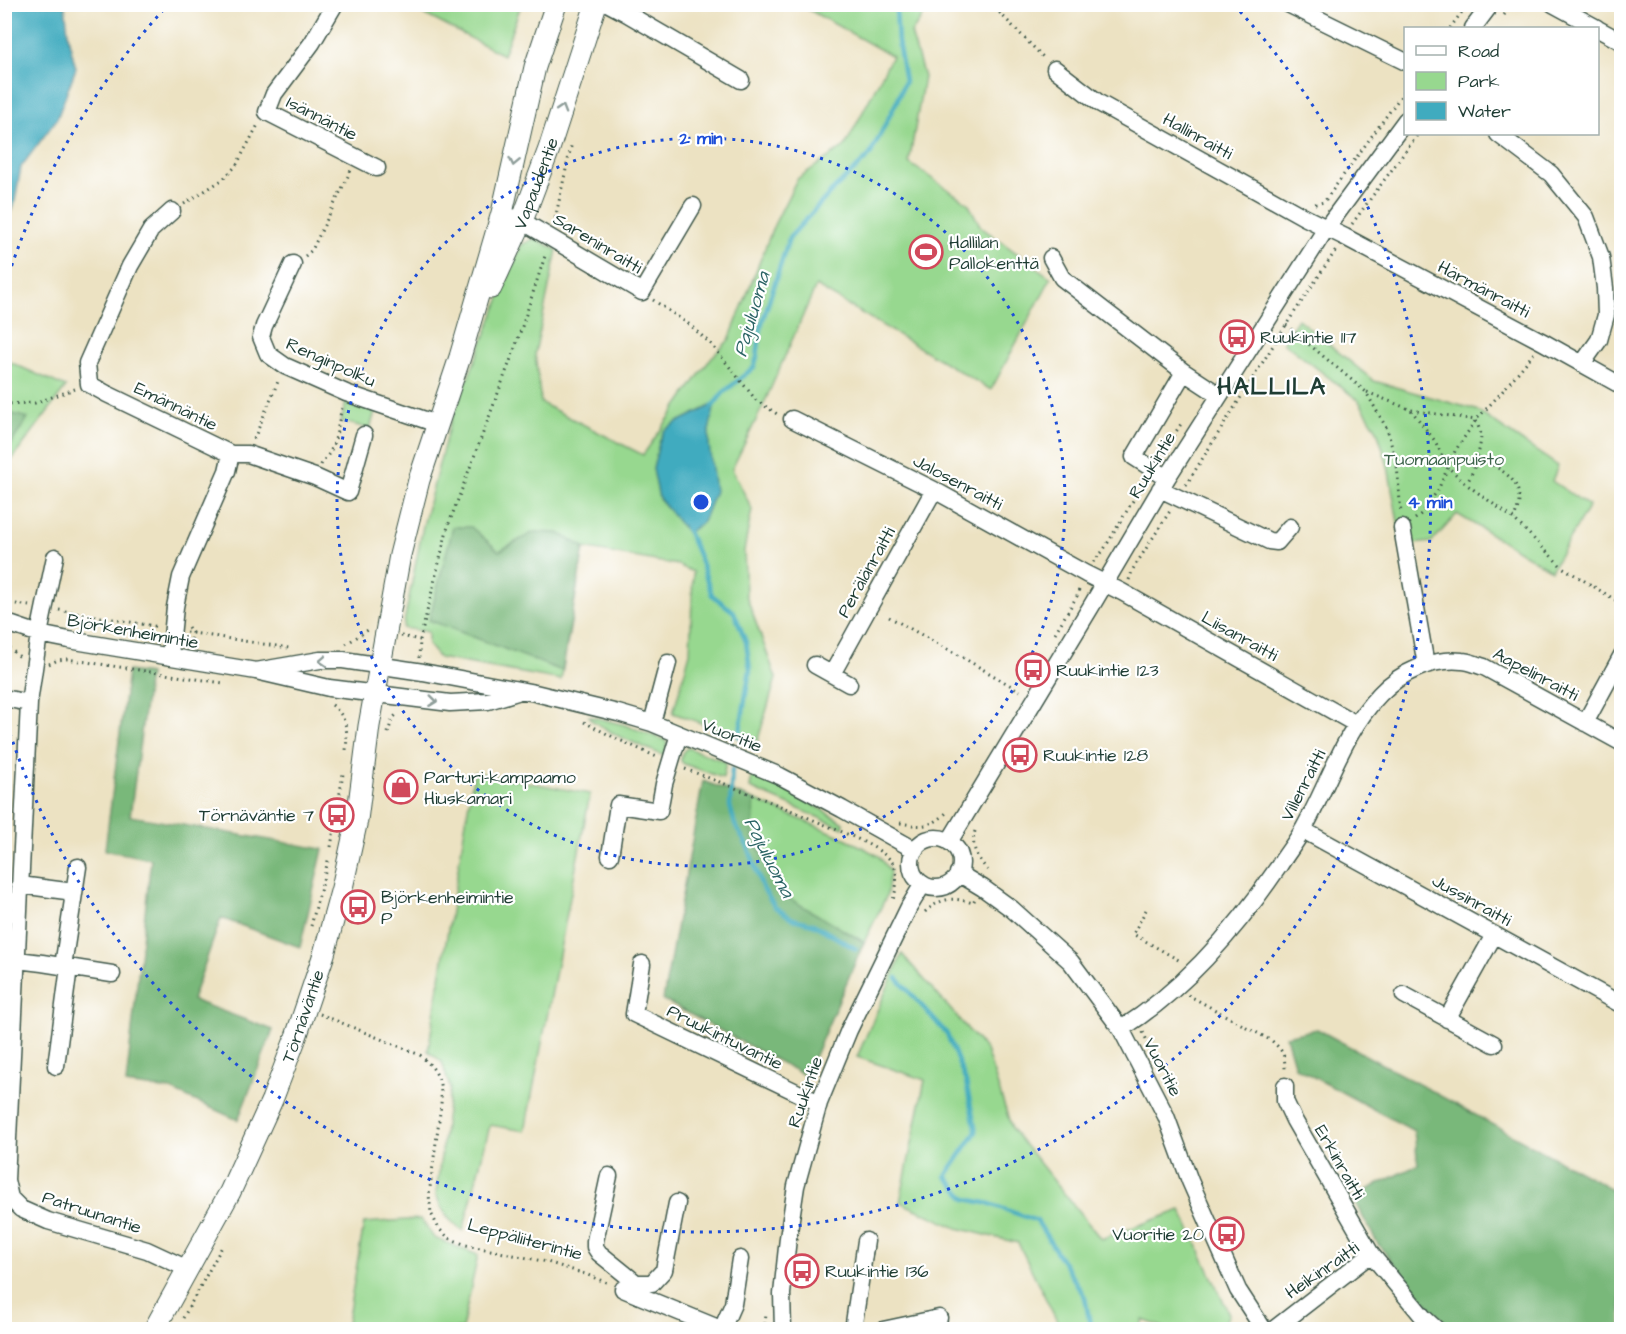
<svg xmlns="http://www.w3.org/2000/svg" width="1626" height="1334" viewBox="0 0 1626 1334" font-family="'Architects Daughter',sans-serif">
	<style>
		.green { fill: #97d88f; stroke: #5b8a62; stroke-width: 1.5; fill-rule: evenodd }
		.forest { fill: #79b87a; stroke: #4c7a57; stroke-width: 1.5 }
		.water { fill: #40abbf; stroke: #30747a; stroke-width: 1.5 }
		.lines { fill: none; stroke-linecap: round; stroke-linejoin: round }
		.stream { stroke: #40abbf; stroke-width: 4.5 }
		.minor-casing { stroke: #3e5649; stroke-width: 19 }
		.major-casing { stroke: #3e5649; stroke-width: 23 }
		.path { stroke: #3e5649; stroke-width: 3; stroke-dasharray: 1.5 4.5; stroke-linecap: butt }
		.minor { stroke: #fff; stroke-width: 16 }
		.major { stroke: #fff; stroke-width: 21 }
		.oneway { stroke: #8f9e9a }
		.ring { fill: none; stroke: #1d4ed8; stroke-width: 3; stroke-dasharray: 3 6 }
		.labels { text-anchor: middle; stroke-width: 4.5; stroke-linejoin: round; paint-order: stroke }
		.street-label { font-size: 18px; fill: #1f3d34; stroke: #fff }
		.poi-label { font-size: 18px; fill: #1f3d34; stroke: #fff; text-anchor: start }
		.park-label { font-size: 18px; fill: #3d644b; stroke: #fff }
		.water-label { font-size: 20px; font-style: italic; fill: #2b6465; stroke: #fff }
		.district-label { font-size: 24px; font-weight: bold; letter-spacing: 1.5px; fill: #1f3d34; stroke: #fff }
		.centre { fill: #1d4ed8; stroke: #fff; stroke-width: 3 }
		.ring-label { font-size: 18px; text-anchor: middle; font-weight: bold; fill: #1d4ed8; stroke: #fff; stroke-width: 4.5; stroke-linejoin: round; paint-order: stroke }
	</style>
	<rect width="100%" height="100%" fill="#fff"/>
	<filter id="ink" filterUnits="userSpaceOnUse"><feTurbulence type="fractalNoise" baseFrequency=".0167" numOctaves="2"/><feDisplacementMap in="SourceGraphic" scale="12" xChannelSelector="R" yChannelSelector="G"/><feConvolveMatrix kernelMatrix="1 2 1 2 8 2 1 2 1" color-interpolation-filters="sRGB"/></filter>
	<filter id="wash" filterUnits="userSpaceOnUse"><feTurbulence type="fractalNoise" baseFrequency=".008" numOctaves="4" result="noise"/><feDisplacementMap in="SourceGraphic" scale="24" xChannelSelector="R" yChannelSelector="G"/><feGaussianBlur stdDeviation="1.35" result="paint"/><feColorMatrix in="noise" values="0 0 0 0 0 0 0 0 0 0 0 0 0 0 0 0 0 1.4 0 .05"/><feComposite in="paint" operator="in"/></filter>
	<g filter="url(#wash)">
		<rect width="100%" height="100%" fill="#ece2c2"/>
		<path class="green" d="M406,5L521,4V5L503,55Z
			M800,5H930L911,33L924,77L909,163L968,203L981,227L1051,278L991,390L816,286L762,408L732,469L752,509L744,551L746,595L776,678L757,743L673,713L690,653L693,572L678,565L584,548L561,680L439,658L428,645V632L403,628L423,526L449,426L521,245L535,238L557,250L535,353L541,403L643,455L711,358L729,340L774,225L797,179L845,146L892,56ZM714,404L709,430V445L688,532L659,498L653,469L659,443L664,431L676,423Z
			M1298,319L1374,381L1476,410L1558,466L1552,481L1589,506L1551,570L1457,514L1432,542L1402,545L1388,466L1377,430L1359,401L1283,342Z
			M5,360L66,387L5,469Z
			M347,399L376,408L370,429L341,421Z
			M589,716L625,725L665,740L667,743L665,754L662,755L616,735L591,720Z
			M688,748L726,762L723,778L684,764L681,761C681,756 682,750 688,748Z
			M474,772L590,794L525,1131L490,1125L463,1231C448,1221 442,1211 436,1194L450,1088L442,1062L428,1051Z
			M752,774L801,797L844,823L843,828L750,788Z
			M754,800L845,838L879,856L890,871L887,895L864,942L785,897L753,838Z
			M902,954L986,1050L1012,1129L1101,1239L1181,1210L1229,1314L1222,1329H1168L1143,1320L1140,1329H1061L1018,1243L957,1228L900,1202L925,1080L857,1057Z
			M421,1219L434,1238L478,1255L462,1329H346L364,1223Z"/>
		<path class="forest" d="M5,412L28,418L5,453L4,412Z
			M453,527H471L499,551L534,532L558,533L584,547L562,671L429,620Z
			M128,671L149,674L130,816L323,849L300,947L221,918L192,1000L273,1030L238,1120L171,1090L126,1084L151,859L105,850Z
			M703,781L754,800L753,838L785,896L864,942L806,1076L663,1000Z
			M1317,1029L1621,1194V1329H1451L1420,1296L1378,1244L1352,1197L1418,1165L1414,1131L1295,1067L1286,1036Z"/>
		<path class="water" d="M5,4L65,5L69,41L76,68L57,119L21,167L14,206L5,221Z
			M715,404L709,431V445L715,491L703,522L687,533L659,498L653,469L659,443L664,431L676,423Z"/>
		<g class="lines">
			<path class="stream" d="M712,407L723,393L754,367L757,357L761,326L789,238L831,192L870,155L897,101L905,81L898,42L896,8L898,4
				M686,527L700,559L712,595L734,612L746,642L750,669L739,737
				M732,769L730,806L735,825L749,849L762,887L775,907L793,919L813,924L856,949
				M897,978L947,1034L966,1082L976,1132L946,1176L966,1199L990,1204L1037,1221L1085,1297L1091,1330"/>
		</g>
	</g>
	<g filter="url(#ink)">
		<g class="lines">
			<defs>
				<path id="minor" d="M335,4L312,43L274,94L267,112L377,168
					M609,4L626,13L741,80
					M1288,4L1406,62
					M1553,4L1597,28
					M1473,28L1491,4
					M1598,29L1622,42
					M1055,69L1099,103L1304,217L1345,237L1543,342L1622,386
					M1498,134L1551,174L1586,217L1601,257L1605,288L1606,315L1599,340L1582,364
					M512,217L522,221L642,292L693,206
					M1051,258L1062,278L1184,372L1219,395
					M293,264L264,326L261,337L268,354L285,366L346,393L437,424
					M792,419L934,490L1086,574L1122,592L1356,724
					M231,454H248L315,477L348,492L364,435
					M1167,478L1134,457L1184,372
					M1160,489L1269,541L1277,542L1290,527
					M1402,528L1426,665
					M55,557L39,634L29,703L6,1180L10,1198L21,1209L48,1221L147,1250L188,1269
					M4,622L39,634L69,640L256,671L329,688L450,703L488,701L517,692
					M170,656L175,607L181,577L227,471L231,454L107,394L89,384L87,363L130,266L151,230L172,211
					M815,665L849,684
					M256,671L320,660H343L423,672L535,693L618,713L652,723L780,776L842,809L915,850
					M832,674L934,490
					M4,698L29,703
					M652,723L668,663
					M1585,723L1622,655
					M1303,830L1622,1005
					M911 863a25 25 0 1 1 50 0a25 25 0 1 1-50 0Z
					M949,842L1092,605L1167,478L1327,227L1406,120
					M610,856L618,805L659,811L664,784L679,734
					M958,873L983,888L1012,909L1071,962L1121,1029L1166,1116L1190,1181L1238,1290L1264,1330
					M20,885L74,892
					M17,960L42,963L112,974
					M642,964L634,1014L819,1103
					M63,966L78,867
					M1404,995L1494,1044
					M1447,1019L1494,935
					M1121,1029C1185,989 1237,928 1279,866C1287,853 1297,841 1304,828C1329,783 1344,731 1380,694C1401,672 1432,658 1462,661C1469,661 1477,665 1484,667L1622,743
					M56,1066L69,967
					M1285,1086V1101L1294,1120L1371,1254
					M609,1176L595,1241V1247L599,1253L636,1283H652L664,1270L677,1203
					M623,1289L723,1330
					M722,1329L733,1304L740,1259
					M783,1330L782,1294L788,1238L796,1186L819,1103L849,1030L909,907L923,884
					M853,1330L866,1241
					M883,1330L939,1318
					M1273,1330L1371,1254L1424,1318L1437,1330"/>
				<g id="major">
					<path id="s1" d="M491,288L522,221L549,149L596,4"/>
					<path id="s2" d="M154,1330L230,1192L272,1100L296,1037L324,954L342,888L357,820L369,726L400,555L419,480L460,357L502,213L535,67L556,4"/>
				</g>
			</defs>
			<use href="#minor" class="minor-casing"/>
			<use href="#major" class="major-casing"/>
			<path class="path" d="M991,4L1045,59
				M1504,15L1512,4
				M1450,28L1468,4
				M184,204L222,180L236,166L259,123
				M1315,204L1324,202L1406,89
				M554,224L572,142
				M1352,224L1418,134
				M305,256L312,250L351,170
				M653,300L690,325L712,345L756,400L777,414
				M1286,325L1366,392L1387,429L1397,465L1401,514
				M1367,392L1411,410L1476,420C1477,424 1480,430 1481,434C1481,449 1474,471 1467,483
				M4,404L35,403L75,389
				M1411,410L1435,441L1448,467L1466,484L1514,519L1562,567L1622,604
				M254,439L279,379
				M1160,456L1183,421
				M1477,456C1495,467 1520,476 1519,500C1519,506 1516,513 1514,519
				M321,465C323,460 327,457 330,452C337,439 338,422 342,408
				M1186,485L1286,325L1336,250
				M1415,519L1421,514L1438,490L1455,451L1476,420L1501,393L1534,353
				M1093,562L1103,551L1144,482
				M1129,580L1133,569L1170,511
				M4,602L29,606
				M59,610L159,627
				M889,617L960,656L1020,691
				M188,627L192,633L190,646
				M186,632L289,648
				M1055,633L1077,596L1080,586
				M401,636L420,640
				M4,644L20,657
				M346,644L368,630
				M419,658L420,640L448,526L515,348L546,253
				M49,664L58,660L67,659L223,683
				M332,705C347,717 348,731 346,750
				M584,722L615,738L657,757
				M388,733L392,719L398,713
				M685,769C731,786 777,804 823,824C840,831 881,847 892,862C899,871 897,891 892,902
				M900,823C921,827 932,828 948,811
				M975,831C970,849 979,860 990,873
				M331,847L343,774
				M1146,910L1133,934L1182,962
				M925,912C942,897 953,897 973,903L975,899
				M355,916L360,896
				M311,926L329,857
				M1188,995L1272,1041C1284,1052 1285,1055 1285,1072
				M320,1014L420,1055C438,1071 442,1080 441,1105L429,1195L431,1213L439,1229L449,1238L466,1245L547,1262L585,1274L610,1284
				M1143,1032L1153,1054
				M800,1286L804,1256
				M183,1318L223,1245
				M764,1330L766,1315"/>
			<use href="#minor" class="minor"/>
			<use href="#major" class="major"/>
		</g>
		<defs><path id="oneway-chevron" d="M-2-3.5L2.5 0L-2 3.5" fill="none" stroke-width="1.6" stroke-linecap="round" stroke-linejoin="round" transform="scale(1.5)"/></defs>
		<g class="oneway">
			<use href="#oneway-chevron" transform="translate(562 109) rotate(-73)"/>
			<use href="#oneway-chevron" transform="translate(514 162) rotate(102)"/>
			<use href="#oneway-chevron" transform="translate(323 661) rotate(177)"/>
			<use href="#oneway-chevron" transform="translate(433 701) rotate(7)"/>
		</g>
	</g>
	<g class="ring">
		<circle cx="701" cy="502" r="364"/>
		<path d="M6 283A729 729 0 0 1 168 5M1234 5A729 729 0 1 1 6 721"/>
	</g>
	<defs>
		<symbol id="stadium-ring" viewBox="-11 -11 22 22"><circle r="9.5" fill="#fff" stroke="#d1495b" stroke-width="1.5"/><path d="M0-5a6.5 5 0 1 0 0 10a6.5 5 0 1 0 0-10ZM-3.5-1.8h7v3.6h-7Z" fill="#d1495b"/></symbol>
		<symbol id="bus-ring" viewBox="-11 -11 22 22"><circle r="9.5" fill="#fff" stroke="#d1495b" stroke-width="1.5"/><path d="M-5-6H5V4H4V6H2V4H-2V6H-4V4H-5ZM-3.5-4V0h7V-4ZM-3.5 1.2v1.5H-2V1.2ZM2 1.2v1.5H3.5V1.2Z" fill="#d1495b"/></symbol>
		<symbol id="shop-ring" viewBox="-11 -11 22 22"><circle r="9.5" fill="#fff" stroke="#d1495b" stroke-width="1.5"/><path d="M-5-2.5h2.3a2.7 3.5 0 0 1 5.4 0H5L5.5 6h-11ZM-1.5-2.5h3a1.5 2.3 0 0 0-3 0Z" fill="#d1495b"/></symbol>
	</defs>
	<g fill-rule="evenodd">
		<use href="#stadium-ring" x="907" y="233" width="38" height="38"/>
		<use href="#bus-ring" x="1218" y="318" width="38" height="38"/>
		<use href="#bus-ring" x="1014" y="651" width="38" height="38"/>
		<use href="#bus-ring" x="1001" y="736" width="38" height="38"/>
		<use href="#shop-ring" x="382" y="768" width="38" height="38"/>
		<use href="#bus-ring" x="318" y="796" width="38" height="38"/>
		<use href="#bus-ring" x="339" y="888" width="38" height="38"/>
		<use href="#bus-ring" x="1208" y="1215" width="38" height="38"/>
		<use href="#bus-ring" x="783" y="1252" width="38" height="38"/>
	</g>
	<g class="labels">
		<g class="street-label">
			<text transform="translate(322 118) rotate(27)" y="6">Isännäntie</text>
			<text transform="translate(1198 136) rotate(29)" y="6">Hallinraitti</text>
			<text dy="6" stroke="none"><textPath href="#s1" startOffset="114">Vapaudentie</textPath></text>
			<text transform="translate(598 243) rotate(31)" y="6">Sareninraitti</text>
			<text transform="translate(1484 289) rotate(28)" y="6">Härmänraitti</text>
			<text transform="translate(331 362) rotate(24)" y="6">Renginpolku</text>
			<text transform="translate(176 406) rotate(26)" y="6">Emännäntie</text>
			<text transform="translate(1152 465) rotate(-59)" y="6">Ruukintie</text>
			<text transform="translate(958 482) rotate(28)" y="6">Jalosenraitti</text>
			<text transform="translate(866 572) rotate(-61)" y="6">Perälänraitti</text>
			<text transform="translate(133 631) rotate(10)" y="6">Björkenheimintie</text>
			<text transform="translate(1240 636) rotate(29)" y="6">Liisanraitti</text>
			<text transform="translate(1536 674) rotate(28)" y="6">Aapelinraitti</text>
			<text transform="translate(732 735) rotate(22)" y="6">Vuoritie</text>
			<text transform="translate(1303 785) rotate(-63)" y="6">Villenraitti</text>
			<text transform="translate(1472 900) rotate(29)" y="6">Jussinraitti</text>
			<text dy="6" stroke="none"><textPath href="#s2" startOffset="348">Törnäväntie</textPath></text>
			<text transform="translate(725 1037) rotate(26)" y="6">Pruukintuvantie</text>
			<text transform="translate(1163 1067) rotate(63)" y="6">Vuoritie</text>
			<text transform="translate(805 1092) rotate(-71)" y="6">Ruukintie</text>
			<text transform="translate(1340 1162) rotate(60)" y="6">Erkinraitti</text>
			<text transform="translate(92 1212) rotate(18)" y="6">Patruunantie</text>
			<text transform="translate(525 1239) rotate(15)" y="6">Leppäliiterintie</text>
			<text transform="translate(1322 1270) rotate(-35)" y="6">Heikinraitti</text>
		</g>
		<g class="poi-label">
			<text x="949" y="248">Hallilan<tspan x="949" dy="21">Pallokenttä</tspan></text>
			<text x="1260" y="343">Ruukintie 117</text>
			<text x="1056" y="676">Ruukintie 123</text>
			<text x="1043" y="761">Ruukintie 128</text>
			<text x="424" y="783">Parturi-kampaamo<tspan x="424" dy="21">Hiuskamari</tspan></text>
			<text x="314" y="821" text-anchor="end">Törnäväntie 7</text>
			<text x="381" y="903">Björkenheimintie<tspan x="381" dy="21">P</tspan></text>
			<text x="1204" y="1240" text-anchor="end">Vuoritie 20</text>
			<text x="825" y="1277">Ruukintie 136</text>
		</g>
		<g class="park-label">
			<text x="1444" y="465">Tuomaanpuisto</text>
		</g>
		<g class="water-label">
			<text transform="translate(751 314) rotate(-74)" y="7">Pajuluoma</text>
			<text transform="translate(770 857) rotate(63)" y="7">Pajuluoma</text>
		</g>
		<g class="district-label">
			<text x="1272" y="394">HALLILA</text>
		</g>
	</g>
	<circle cx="701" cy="502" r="9" class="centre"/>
	<g class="ring-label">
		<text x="701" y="144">2 min</text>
		<text x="1430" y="508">4 min</text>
	</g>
	<rect width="1626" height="1334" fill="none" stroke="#fff" stroke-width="24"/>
	<rect x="1404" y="27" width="195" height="108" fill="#ffffff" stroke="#a5b1ae" stroke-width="1.5"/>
	<rect x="1416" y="46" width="30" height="9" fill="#ffffff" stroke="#a5b1ae" stroke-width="1.5"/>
	<text x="1458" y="57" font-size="18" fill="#1f3d34">Road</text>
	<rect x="1416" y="72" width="30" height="18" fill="#97d88f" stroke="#a5b1ae" stroke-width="1.5"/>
	<text x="1458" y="87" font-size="18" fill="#1f3d34">Park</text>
	<rect x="1416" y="102" width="30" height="18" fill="#40abbf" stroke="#a5b1ae" stroke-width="1.5"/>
	<text x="1458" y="117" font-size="18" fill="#1f3d34">Water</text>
</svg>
